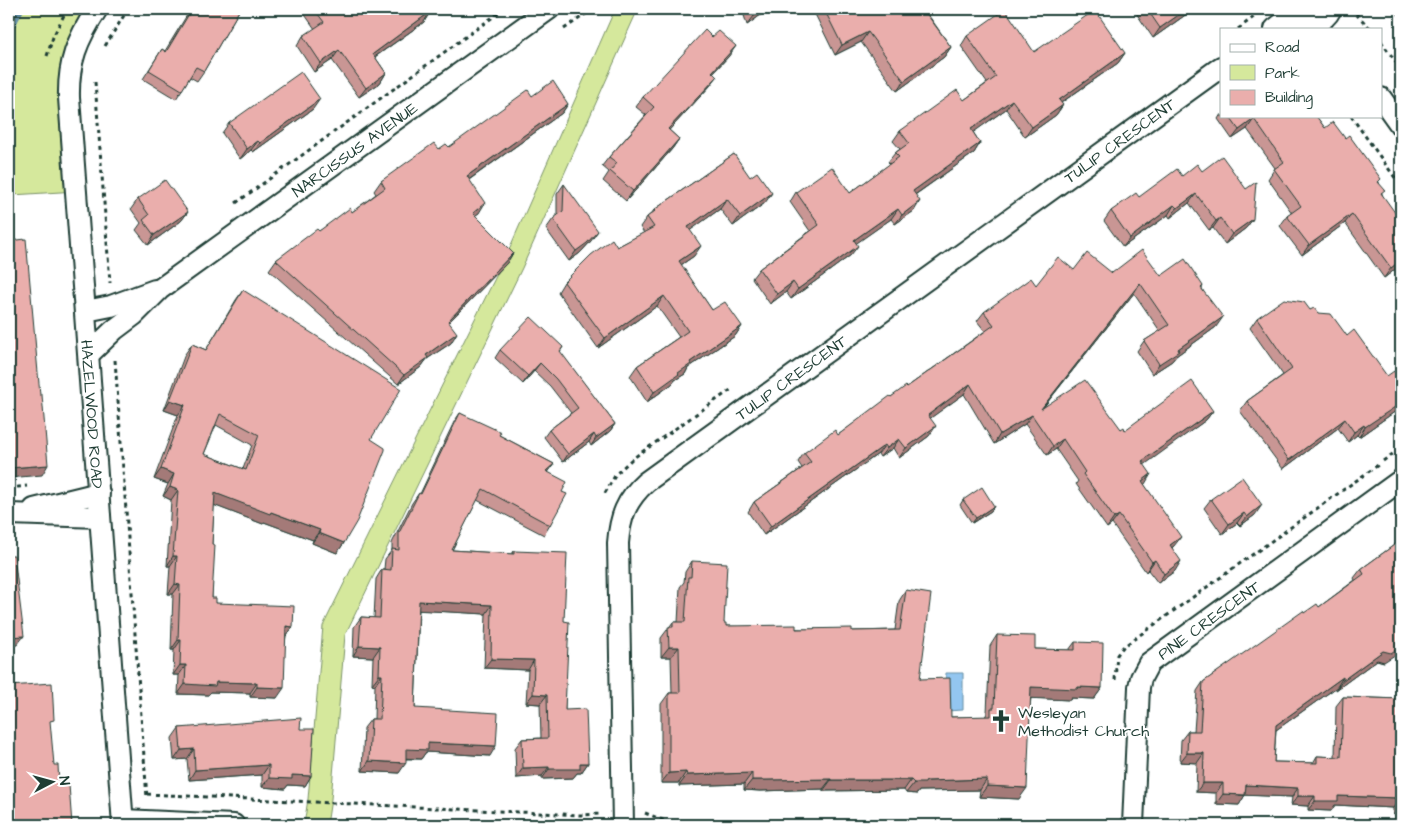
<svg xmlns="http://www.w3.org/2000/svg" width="1410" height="834" viewBox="0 0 1410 834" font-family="'Architects Daughter',sans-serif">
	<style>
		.green { fill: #d5e89c; stroke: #7a9268 }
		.water { fill: #93c6f0; stroke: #658fa5 }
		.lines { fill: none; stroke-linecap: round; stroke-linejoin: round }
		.stream { stroke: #658fa5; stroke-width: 8 }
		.minor-casing { stroke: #1f3d34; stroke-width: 24 }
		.path { stroke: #1f3d34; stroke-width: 3; stroke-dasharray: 4 4; stroke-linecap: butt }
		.minor { stroke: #fff; stroke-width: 20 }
		.wall { fill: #c99694; stroke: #1f3d34; fill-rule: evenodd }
		.shaded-wall { fill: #a47a78; stroke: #1f3d34 }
		.building { fill: #eaaeac; stroke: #1f3d34; fill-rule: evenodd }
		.labels { text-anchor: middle; stroke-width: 4; stroke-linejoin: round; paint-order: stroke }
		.street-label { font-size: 16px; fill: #1f3d34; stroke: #fff }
		.poi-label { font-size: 16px; fill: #1f3d34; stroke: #fff; text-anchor: start }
	</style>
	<rect width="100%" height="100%" fill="#fff"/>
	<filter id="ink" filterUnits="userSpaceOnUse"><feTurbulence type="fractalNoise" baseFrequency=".02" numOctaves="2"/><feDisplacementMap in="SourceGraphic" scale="10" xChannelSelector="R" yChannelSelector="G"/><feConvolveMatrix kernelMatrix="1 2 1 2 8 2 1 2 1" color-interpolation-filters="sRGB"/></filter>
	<g filter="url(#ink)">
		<path class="green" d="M9,9H97L75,48L77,191L12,195L9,198Z
			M615,9H638L522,268L345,635L331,799L327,825H304L308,799L323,626L507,254Z"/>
		<path class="water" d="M946,673H963V710L946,711Z"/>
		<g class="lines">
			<path class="stream" d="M9,29L20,9"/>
			<defs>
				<g id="minor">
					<path id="s1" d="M97,9C77,40 68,62 69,98L123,825"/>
					<path d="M1290,9L1297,20C1311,26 1324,23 1331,9"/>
					<path d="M1275,29L1293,15"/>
					<path d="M1381,98L1401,126"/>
					<path d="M86,311L111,306L155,290"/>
					<path id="s2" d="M89,354L114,330L134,315L160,289L549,9"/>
					<path d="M34,509L99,493"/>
					<path d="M9,514L100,517"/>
					<path d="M123,820L234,825"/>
					<path id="s3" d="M623,825L618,543C620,517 626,500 646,482L1221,67"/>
					<path id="s4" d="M1133,825L1139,687L1141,678L1149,663L1401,480"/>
				</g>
			</defs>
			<use href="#minor" class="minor-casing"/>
			<path class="path" d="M1356,14L1371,29
				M564,29L593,9
				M1238,29L1255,16
				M1381,41L1401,69
				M105,46L128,9
				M47,56L53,37L66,11
				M95,82L110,283
				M1351,116L1401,186
				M236,203L504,9
				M115,360L147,798
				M1383,461L1401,448
				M9,488L27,486
				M605,493L616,474L632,459L732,389
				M1115,680L1117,655L1123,647L1378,465
				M147,794L581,815L601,814
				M645,813L670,823L725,825"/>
			<use href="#minor" class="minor"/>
		</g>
		<path class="wall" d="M176,9H240L204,71L197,81L190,77L176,99L143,79L162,49L165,51L187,15Z
			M301,9H428L430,12L424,22L375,57L386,73L380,83L359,97L332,60L314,72L297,46L303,36L315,29Z
			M742,9H769L747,25Z
			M814,9H925H924L951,47L944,57L897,91L861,42L835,55L813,10Z
			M1135,9H1193L1191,11L1153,38L1134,10Z
			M1401,9V19L1398,14Z
			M967,36L1034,52L1125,53L1118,63L1061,103L1063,105L1056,115L1025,137L1006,109L973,132L980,143L974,153L915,195L914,211L895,224L891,219L856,243L851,255L791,299L786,292L770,304L752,278L759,269L810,231L790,202L796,192L850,193L890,164L888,162L895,153L900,149L893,141L900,131L964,100L987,83L961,46Z
			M729,56L713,73L710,86L669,130L679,139L672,149L626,201L603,181L609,172L602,166L609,157L646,115L636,107L643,97Z
			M532,96L568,104L562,113L469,180L479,213L475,215L513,253L507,263L449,322L451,343L427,359L421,367L398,384L269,270L276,260L319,231L352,212L376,194L374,191L381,181L439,149L449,147Z
			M313,109L253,152L251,150L240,159L222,133L229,123Z
			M1221,114V116H1316L1325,128L1345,138L1379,182L1401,265L1384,278L1345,223L1302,255L1280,226L1287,216L1292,213L1268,179L1275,168L1247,129L1232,139L1218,119Z
			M734,154L765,203L733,226L720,209L690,230L694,256L681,265L712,310L742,326L735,336L688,368L685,374L675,380L672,384L647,402L630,376L637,366L679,337L657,306L598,348L558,292L564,282L617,247L644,233L640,227L647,217L651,214L654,210Z
			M1202,171L1253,219L1246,228L1225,244L1213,228L1209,230L1189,203L1170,218L1168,215L1123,247L1104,221L1111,211L1182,176Z
			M564,184L591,241L580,253L569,261L546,229L553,219L557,216V194Z
			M138,199L188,212L181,221L148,245L136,230L141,223L131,209Z
			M1074,270L1161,276L1203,286L1202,288L1216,327L1176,356L1172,361L1152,374L1137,351L1144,341L1160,331L1134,293L1043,408L1125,430L1213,411L1206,420L1144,464V484L1174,546L1172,548L1175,571L1158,583L1148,570L1146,572L1112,524L1107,528L1076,484L1078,481L1056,449L1047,455L1025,424L994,444L964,394L930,418L929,436L899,458L893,448L880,457L878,454L764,535L748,512L754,502L802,468L798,462L804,453L838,435L891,397L907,387L985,331L977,321L984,312L1036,285Z
			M243,290L371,439L344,543L337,553L312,543L313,540L264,522L263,524L214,505L212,544V598L216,603L293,627L286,636L277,698L250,697V693L211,692L208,695L178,694L179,675H173L174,650H171L173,594H168L170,566H167L171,500L163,496L168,484L154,479L178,415L164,410L185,354L192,344L206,350L236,300ZM216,425L252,445L243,469L204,454Z
			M1310,310L1318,313L1347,336L1401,404L1396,411L1359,437L1357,435L1348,442L1338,428L1283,469L1240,411L1247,401L1283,375L1250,328L1257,318Z
			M563,347L560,352L615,424L610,431L591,446L589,442L563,462L544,437L549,430L571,413L550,386L534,371L523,384L495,358L500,350Z
			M460,413L499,435L554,464L548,472L562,492L550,525L544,535L477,500L452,550L512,554L514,551L564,621L565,710L588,763L581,773H577L573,778L542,779V776L516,778L515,748L522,739L541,738L540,704L526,703L528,670L484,668L486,614L419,610L415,708L490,756L426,752L421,759H406L399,773L362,771L364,728L371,719H374L375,685L372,684L373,657L353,656L354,627L361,617L374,618L376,579L382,569H384L385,559L392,550V543L412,503L419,493L420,494L454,422Z
			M1211,499L1255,515L1240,526L1237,523L1222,534L1204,508Z
			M963,500L994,506L991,511L972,523L960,505Z
			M1401,540L1384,662L1377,660L1336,690L1337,687L1276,730L1274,762L1313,763L1317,756L1335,757L1336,706L1343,697L1401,699V816L1393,815V808L1335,805L1331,811L1308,810V806L1291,805L1292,797L1245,795L1239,805L1216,804V793L1196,792L1197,763L1180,762L1181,740L1188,731H1194L1197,691L1203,682L1304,613L1319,607L1355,580L1354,578L1361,569Z
			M692,561L724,623L726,626L852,631L895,630L899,601L906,590L920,679L951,717H985L987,713L990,646L997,635L1035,649L1069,650L1075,642L1102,688L1094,699L1071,698L1070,700L1031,698L1019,799L979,797L980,790L919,791L917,794L906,793L904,790L823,791V789L760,791L744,790V784L679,786V783H661V704L669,693H672L671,657H661V638L673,622H678L680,587L684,582L685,572Z
			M179,728L300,729L311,776L305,786L288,785L285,789L262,787V775L189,780L187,759L174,760L172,738Z"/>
		<path class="shaded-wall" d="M763,9H769L747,25L754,16Z
			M1187,9H1193L1191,11L1153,38L1160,28Z
			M430,12L424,22L366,63L373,54Z
			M868,32L861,42L835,55L842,45Z
			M736,46L729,56L705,81L712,72Z
			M951,47L944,57L897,91L904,81Z
			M339,50L332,60L314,72L321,63Z
			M1125,53L1118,63L1052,109L1059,100Z
			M386,73L380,83L359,97L366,88Z
			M717,77L710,86L661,139L668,129Z
			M320,99L313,109L253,152L260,143Z
			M1012,100L1006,109L964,139L971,129Z
			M568,104L562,113L460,186L467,176Z
			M1063,105L1056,115L1025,137L1032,127Z
			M1254,119L1247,129L1232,139L1239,130Z
			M679,139L672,149L626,201L633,191Z
			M258,141L251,150L240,159L247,149Z
			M980,143L974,153L906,201L913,191Z
			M772,193L765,203L733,226L740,216Z
			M1196,194L1189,203L1170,218L1177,208Z
			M727,199L720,209L681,237L688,227Z
			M920,201L914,211L895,224L902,215Z
			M485,203L479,213L466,222L473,213Z
			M1174,205L1168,215L1123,247L1130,238Z
			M898,209L891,219L847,250L854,240Z
			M188,212L181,221L148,245L154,235Z
			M1352,214L1345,223L1302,255L1309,245Z
			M1220,218L1213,228L1209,230L1216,221Z
			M1253,219L1246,228L1225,244L1232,234Z
			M598,231L591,241L580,253L569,261L576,251Z
			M701,246L694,256L672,271L679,261Z
			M858,246L851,255L791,299L798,289Z
			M513,253L507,263L441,330L448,321Z
			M1401,260V265L1384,278L1391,268Z
			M793,282L786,292L770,304L777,294Z
			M1140,283L1134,293L1034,419L1041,409Z
			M664,296L657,306L598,348L605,338Z
			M1223,317L1216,327L1176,356L1172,361L1152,374L1159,364L1178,349Z
			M742,326L735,336L688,368L685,374L675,380L672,384L647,402L654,392L690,362Z
			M457,333L451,343L427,359L421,367L398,384L404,375L426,355Z
			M540,363L534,371L523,384L528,376Z
			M970,384L964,394L921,425L928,415Z
			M170,400L185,405L178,415L164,410Z
			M1401,400V404L1396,411L1359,437L1365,427Z
			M1213,411L1206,420L1136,471L1142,461Z
			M1032,415L1025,424L994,444L1000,434Z
			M1345,419L1338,428L1283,469L1289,460Z
			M615,424L610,431L591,446L596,438Z
			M1364,425L1357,435L1348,442L1354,432Z
			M936,426L929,436L899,458L906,448Z
			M594,434L589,442L563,462L568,454Z
			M899,439L893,448L880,457L887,448Z
			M1063,439L1056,449L1047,455L1053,446Z
			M885,445L878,454L764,535L771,526Z
			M554,464L547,474L546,471Z
			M48,465L42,475L9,478V468Z
			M161,469L174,474L168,484L154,479Z
			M1151,474L1145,484L1135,491L1142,481Z
			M170,487L178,490L171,500L163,496Z
			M215,493L271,512L320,530L313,540L264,522L263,524L208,503Z
			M1262,505L1255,515L1240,526L1247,517Z
			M994,506L991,511L972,523L976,518Z
			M1244,513L1237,523L1222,534L1229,524Z
			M1119,515L1112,524L1107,528L1114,518Z
			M319,533L344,543L337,553L312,543Z
			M1181,537L1174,546L1163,554L1170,545Z
			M173,556H177L170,566H167Z
			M1155,560L1148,570L1146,572L1152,562Z
			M1181,561L1175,571L1158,583L1164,574Z
			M175,584L180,585L173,594H168Z
			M419,601L492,605L486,614L413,610Z
			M286,626L293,627L286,636Z
			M24,636L17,645L9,646V637Z
			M178,640H181L174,650H171Z
			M359,646L380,647L373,657L353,656Z
			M1401,646V651L1384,662L1377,660L1336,690L1343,680L1383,651Z
			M669,647H679L671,657H661Z
			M491,659L534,660L528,670L484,668Z
			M180,665H186L179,675H173Z
			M379,675H382L375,685L372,684Z
			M1343,677L1337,687L1269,735L1276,725Z
			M216,682L257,683L250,693L211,692L208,695L178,694L185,684Z
			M257,687L284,688L277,698L250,697Z
			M1031,687H1078L1102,688L1094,699L1071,698L1070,700L1024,698Z
			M533,694L547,695L540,704L526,703Z
			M428,743L496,746L490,756L426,752L421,759L400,758L406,749Z
			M194,749L187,759L174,760L181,750Z
			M1187,753H1204L1197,763L1180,762Z
			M369,761L406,763L399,773L362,771Z
			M580,763H588L581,773H577L573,778L542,779L549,769Z
			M269,765L262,775L189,780L195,770Z
			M549,767L542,776L516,778L523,768Z
			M686,772L679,783H661L669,773Z
			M752,773L744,784L679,786L687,775Z
			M292,775L311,776L305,786L288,785L285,789L262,787L269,778Z
			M831,779L823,789L760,791L744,790L752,780Z
			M987,779L980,790L919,791L917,794L906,793L914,783L926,781Z
			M831,780H911L904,790L823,791Z
			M1203,783H1223L1216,793L1196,792Z
			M1246,785L1298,788L1292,797L1239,795Z
			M987,786L1027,788L1019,799L979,797Z
			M1223,794L1245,795L1239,805L1216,804Z
			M1298,796H1315L1308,806L1291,805Z
			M1338,796L1400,798L1393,808L1335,805L1331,811L1308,810L1315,801Z
			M1400,806H1401V816L1393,815Z"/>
		<path class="building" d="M192,9H240L204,71L196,67L182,90L149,70L162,49L166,52Z
			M314,9H428L430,12L373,54L386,73L366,88L339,50L321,63L303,36L324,22Z
			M752,9H763L754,16Z
			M824,9H923L951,47L904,81L868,32L842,45Z
			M1005,9L1034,52L1095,10L1125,53L1059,100L1063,105L1032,127L1012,100L971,129L980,143L913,191L920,201L902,215L898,209L854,240L858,246L798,289L793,282L777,294L759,269L819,225L796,192L832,167L850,193L899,157L895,153L909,143L900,131L957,90L964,100L996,77L967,36Z
			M1147,9H1187L1160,28Z
			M705,30L712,37L719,31L736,46L712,72L717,77L668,129L679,139L633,191L610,171L617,163L609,157L654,107L643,97Z
			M301,72L320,99L260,143L258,141L247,149L229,123Z
			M553,81L568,104L467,176L485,203L473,213L513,253L448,321L457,333L426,355L428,358L404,375L276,260L317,229L319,231L350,208L352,212L385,188L381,181L434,143L439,149L446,144L449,147L528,90L532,96Z
			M1229,116H1316L1325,128L1333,122L1345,138L1349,135L1381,179L1378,182L1385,190L1381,193L1401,221V260L1391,268L1352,214L1309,245L1287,216L1301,206L1274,169L1284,162L1254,119L1239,130Z
			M734,154L750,177L757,172L772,193L740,216L727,199L688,227L701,246L679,261L712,310L725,302L742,326L690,362L691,364L678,373L679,374L654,392L637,366L688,331L664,296L605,338L564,282L591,255L612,239L617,247L654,227L647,217L655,211L654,210Z
			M1222,156L1246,189L1256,182L1253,219L1232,234L1220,218L1216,221L1196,194L1177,208L1174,205L1130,238L1111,211L1136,193L1139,197L1177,169L1182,176L1197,164L1202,171Z
			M165,180L188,212L154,235L143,220L149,215L138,199Z
			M564,184L598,231L587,243L576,251L553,219L563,211Z
			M26,239L40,395H42L48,465L9,468V241Z
			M1142,250L1161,276L1185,259L1203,286L1201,288L1223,317L1178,349L1179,351L1159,364L1144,341L1169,325L1140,283L1041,409L1085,380L1121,429L1124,427L1125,430L1192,381L1213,411L1142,461L1151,474L1142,481L1181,537L1170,545L1181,561L1164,574L1155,560L1152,562L1119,515L1114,518L1083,474L1085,472L1063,439L1053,446L1032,415L1000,434L970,384L928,415L936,426L906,448L899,439L887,448L885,445L771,526L754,502L811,462L804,453L835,430L838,435L890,396L891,397L906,386L907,387L994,325L984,312L1031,278L1036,285L1058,257L1074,270L1087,253L1112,273Z
			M243,290L401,389L371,439L385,448V450L357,521L344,543L319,533L320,530L271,512L270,514L215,493L212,544L215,545L212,598H216V603L294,606L293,627L286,626L284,688L257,687V683L216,682L215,686L185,684L186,665H180L181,640H178L180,585L175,584L177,556H173L178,490L170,487L174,474L161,469L185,405L170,400L192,344L206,350ZM220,414L259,435L246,470L204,454Z
			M1284,299L1304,302L1310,310L1314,308L1318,313L1331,314L1347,336L1354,330L1387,376L1394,371L1401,382V403L1365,427L1364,425L1354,432L1345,419L1289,460L1247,401L1292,369L1257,318Z
			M531,317L563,347L560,351L615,424L596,438L594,434L568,454L549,430L578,408L556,379L540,363L528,376L500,350Z
			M460,413L501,432L499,435L554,464L546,471L567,482L562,492L567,494L550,525L483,489L452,550L514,554V551L567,553L564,621L569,622L565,710L586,709L588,763H580V769H549V767L523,768L522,739L548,738L547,695L533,694L534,660L491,659L492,605L419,601L415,708L498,713L496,746L428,743V750L406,749V763L369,761L371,719H380L382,675H379L380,647L359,646L361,617L380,618L382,569L391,570L392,549L399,550V533L419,493L421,494Z
			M1242,477L1262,505L1247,517L1244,513L1229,524L1211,499Z
			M982,487L994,506L976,518L963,500Z
			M1401,540V646L1391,653L1383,651L1343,680V677L1276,725L1274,762L1317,763V756L1341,757L1343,697L1401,699V806H1400V798L1338,796V801H1315V796H1298V788L1246,785L1245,795L1223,794V783H1203L1204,753H1187L1188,731H1200L1203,682L1303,611L1304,613L1317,604L1319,607L1364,574L1361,569Z
			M9,555H14L24,636L9,637Z
			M692,561L727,563L724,623H726V626L796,625V629L852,628V631L900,630L906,590L931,594L920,679L950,678L951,717L991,716V708H994L997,635L1035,636V649L1075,650V642L1103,643L1102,688L1078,687L1077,689L1031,687L1027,788L987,786V779L926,781L925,783H914L911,780H831V779L767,780H752V773L687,775L686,772L669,773V693H680L679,647H669L668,627H673V622H685L688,577H691Z
			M52,683L54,720L50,721L54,765H58L59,785H69L72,825H9V686Z
			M301,718L300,729H314L311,776L292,775V779L269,778V765L195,770L194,749L181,750L179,728Z"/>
	</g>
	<defs>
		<symbol id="church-bare" viewBox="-9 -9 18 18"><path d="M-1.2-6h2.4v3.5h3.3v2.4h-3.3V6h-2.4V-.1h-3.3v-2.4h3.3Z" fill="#1f3d34" stroke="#fff" stroke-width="2.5" paint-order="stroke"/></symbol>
	</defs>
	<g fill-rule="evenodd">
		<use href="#church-bare" x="985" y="705" width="32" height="32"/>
	</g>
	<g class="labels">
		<g class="street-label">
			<text dy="6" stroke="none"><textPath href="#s3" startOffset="935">TULIP CRESCENT</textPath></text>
			<text dy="6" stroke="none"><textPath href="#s2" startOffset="336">NARCISSUS AVENUE</textPath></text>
			<text dy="6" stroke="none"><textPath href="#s3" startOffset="530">TULIP CRESCENT</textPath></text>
			<text dy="6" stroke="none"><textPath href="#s1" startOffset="412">HAZELWOOD ROAD</textPath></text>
			<text dy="6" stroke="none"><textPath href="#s4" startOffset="238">PINE CRESCENT</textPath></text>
		</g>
		<g class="poi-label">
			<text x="1018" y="718">Wesleyan<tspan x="1018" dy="18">Methodist Church</tspan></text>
		</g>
	</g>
	<rect width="1410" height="834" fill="none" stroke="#fff" stroke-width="30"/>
	<rect x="15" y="15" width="1380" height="804" fill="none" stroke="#1f3d34" stroke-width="2" filter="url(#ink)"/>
	<rect x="1220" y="28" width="162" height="90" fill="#ffffff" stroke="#a5b1ae"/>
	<rect x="1230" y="44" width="25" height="8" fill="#ffffff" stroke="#a5b1ae"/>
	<text x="1265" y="52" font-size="15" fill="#1f3d34">Road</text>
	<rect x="1230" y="65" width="25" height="15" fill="#d5e89c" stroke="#a5b1ae"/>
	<text x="1265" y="78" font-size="15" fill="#1f3d34">Park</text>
	<rect x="1230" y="90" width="25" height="15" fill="#eaaeac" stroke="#a5b1ae"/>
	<text x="1265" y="102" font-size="15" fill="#1f3d34">Building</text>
	<g transform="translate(52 782) rotate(84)" stroke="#ffffff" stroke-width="4" paint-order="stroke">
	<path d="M0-4L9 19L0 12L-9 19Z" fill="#1f3d34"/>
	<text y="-8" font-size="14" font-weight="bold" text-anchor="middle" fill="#1f3d34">N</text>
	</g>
</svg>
